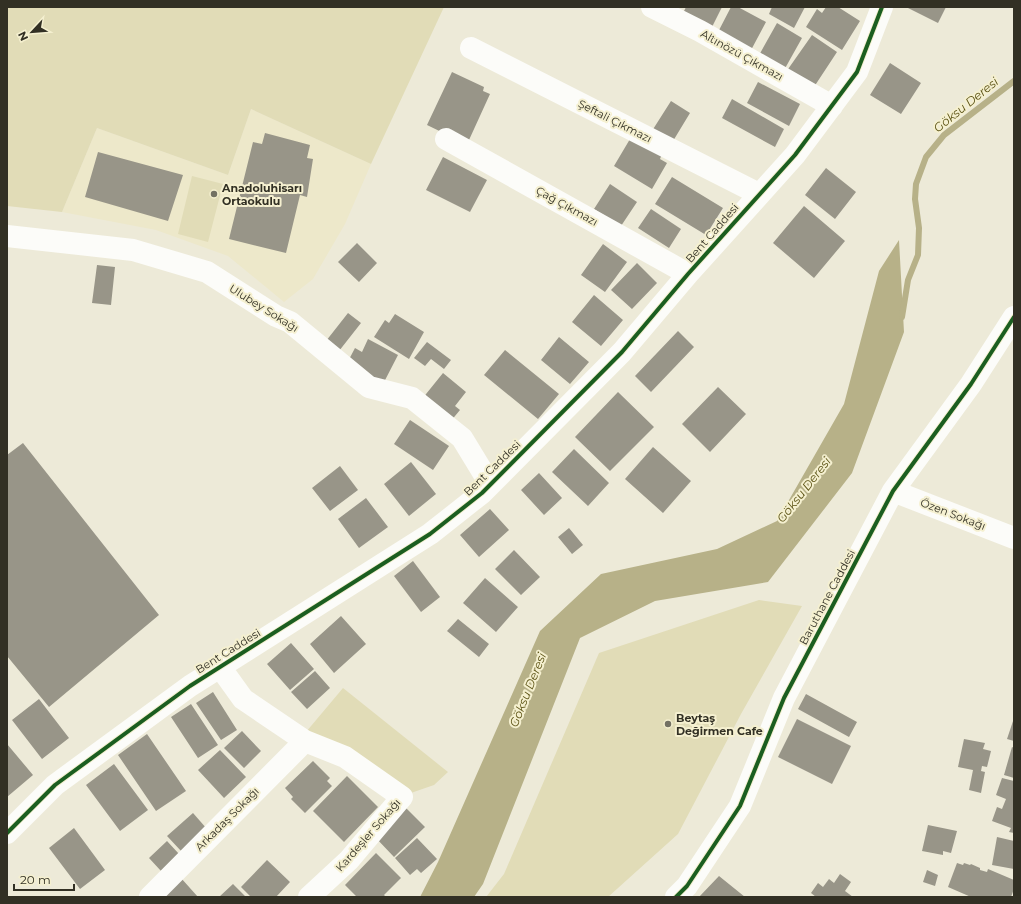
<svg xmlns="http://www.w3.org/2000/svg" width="1021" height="904" viewBox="0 0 1021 904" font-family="Montserrat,sans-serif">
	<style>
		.built { fill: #ede8ca }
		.green { fill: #e1dcb7 }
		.water { fill: #b7b188 }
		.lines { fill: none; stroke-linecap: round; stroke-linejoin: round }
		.stream { stroke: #b7b188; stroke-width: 6 }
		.building { fill: #989588 }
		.minor { stroke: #fcfcf9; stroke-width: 22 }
		.cycleway-casing { stroke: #f5f0d0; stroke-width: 6 }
		.cycleway { stroke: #1b5e20; stroke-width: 4 }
		.poi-dot { fill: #737163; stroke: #f5f0d0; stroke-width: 1.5 }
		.labels { text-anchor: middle; stroke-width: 4; stroke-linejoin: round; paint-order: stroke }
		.street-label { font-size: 11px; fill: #323024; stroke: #f5f0d0 }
		.poi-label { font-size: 11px; font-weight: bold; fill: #323024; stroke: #f5f0d0; text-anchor: start }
		.water-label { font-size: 12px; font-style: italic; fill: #5c5315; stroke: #f5f0d0 }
	</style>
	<rect width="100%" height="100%" fill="#edead8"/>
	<path class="built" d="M251,109L371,164L345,224L313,279L284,302L228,256L156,230L62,212L97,128L228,175Z"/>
	<path class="green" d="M7,7H444L371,164L251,109L228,175L97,128L62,212L7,206Z
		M192,176L223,184L208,242L178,234Z
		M759,600L802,606L741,714L678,834L608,897H486L504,874L599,653Z
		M343,688L448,772L434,785L408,794L306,732Z"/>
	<path class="water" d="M899,240L904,332L852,473L768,582L655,601L580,638L483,884L474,897H420L438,862L540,631L601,574L717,549L777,521L844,404L879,271Z"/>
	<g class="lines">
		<path class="stream" d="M902,317L908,280L918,255L919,228L915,199L916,184L926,157L944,135L1014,81"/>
	</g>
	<path class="building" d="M686,7H722L710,31L681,17Z
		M731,7H738L766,22L750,52L717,34Z
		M772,7H805L794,28L769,14Z
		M826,7H838L860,21L842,50L806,27L817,9L822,13Z
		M906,7H946L938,23Z
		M777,23L802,38L783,72L758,57Z
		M812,35L837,52L812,90L786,72Z
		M890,63L921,83L901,114L870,95Z
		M452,72L484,87L483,91L490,94L469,140H458L427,125Z
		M758,82L800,104L789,126L747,103Z
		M732,99L784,129L775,147L722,118Z
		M671,101L690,113L670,146L650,134Z
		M265,133L310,145L307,158L313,159L307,197L300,195L286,253L229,239L253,142L262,144Z
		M630,139L662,154L660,159L667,163L652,189L614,166Z
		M98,152L183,175L168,221L85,197Z
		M443,157L487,180L470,212L426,190Z
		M826,168L856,192L835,219L805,195Z
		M672,177L723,208L706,235L655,204Z
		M610,184L637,202L621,226L594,209Z
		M804,206L845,241L814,278L773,243Z
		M651,209L681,229L669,248L638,228Z
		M357,243L377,263L359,282L338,262Z
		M603,244L627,262L605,292L581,275Z
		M637,263L657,283L632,309L611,290Z
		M97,265L115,267L111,305L92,303Z
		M594,295L623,320L601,346L572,322Z
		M348,313L361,323L339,351L326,341Z
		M395,314L424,332L409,359L374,337L385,320L389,323Z
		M678,331L694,347L651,392L635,376Z
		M559,337L589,362L570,384L541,360Z
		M368,339L398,355L382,386L345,367L355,348L362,352Z
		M427,342L451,360L444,369L431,359L425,366L414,358Z
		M505,350L559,394L538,419L484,375Z
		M443,373L466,392L455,406L460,410L450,422L422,399Z
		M718,387L746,414L710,452L682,424Z
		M618,392L654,427L610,471L575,437Z
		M410,420L449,446L433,470L394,444Z
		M23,443L159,615L49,707L7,656V455Z
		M653,447L691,481L663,513L625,479Z
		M574,449L609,483L588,506L552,472Z
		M411,462L436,494L409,516L384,484Z
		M340,466L358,490L330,511L312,488Z
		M539,473L562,498L544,515L521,490Z
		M366,498L388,527L359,548L338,519Z
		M490,509L509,530L479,557L460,535Z
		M569,528L583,545L572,554L558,537Z
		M514,550L540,577L521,595L495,569Z
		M413,561L440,597L421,612L394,576Z
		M485,578L518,607L496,632L463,603Z
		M341,616L366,644L334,673L310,644Z
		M458,619L489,644L479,657L447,631Z
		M291,643L314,669L290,690L267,664Z
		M315,671L330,688L307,709L291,692Z
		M213,692L237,730L221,740L196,703Z
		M806,694L857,722L849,737L798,709Z
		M39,699L69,738L42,759L12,720Z
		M191,704L218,745L198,758L171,717Z
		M1014,718V741L1007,739Z
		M797,719L851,746L832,784L778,757Z
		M242,731L261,751L244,768L224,748Z
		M147,734L186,791L156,811L118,755Z
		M964,739L985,743L983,749L991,751L987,767L982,766L981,771L985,772L981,793L969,790L973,770L958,767Z
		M7,744L33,775L7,797Z
		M1012,747L1014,748V778L1004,775Z
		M220,750L246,777L224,798L198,770Z
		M313,761L330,778L327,781L332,786L305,813L291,799L293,797L285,788Z
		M114,764L148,810L120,831L86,785Z
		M347,776L378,807L344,842L313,811Z
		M1002,778L1014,781V833L1009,832L1011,828L992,821L997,807L1002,809L1006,799L996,795Z
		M405,807L425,827L394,857L375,837Z
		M193,813L207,829L182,852L167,836Z
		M928,825L957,831L951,853L943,851V855L922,851Z
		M74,828L105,870L80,889L49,848Z
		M997,837L1014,841V869L992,865Z
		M417,838L437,859L421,873L417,869L410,875L395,858Z
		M167,841L179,854L161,871L149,858Z
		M376,853L401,878L384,895L386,897H357L345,885Z
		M267,860L290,882L276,897H251L241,887Z
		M957,863L963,865L964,863L970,865L971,864L980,868V870L987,872L988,869L1014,880V889L1011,897H971L948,887Z
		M927,870L938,875L935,886L923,882Z
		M840,874L851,882L845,891L853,897H816L811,893L818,883L823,887L829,879L834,883Z
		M719,876L745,897H699Z
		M181,878L198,897H159Z
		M233,884L246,897H219Z"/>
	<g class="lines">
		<path class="minor" d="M652,7L700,31L832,106
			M471,48L759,194
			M446,139L688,274
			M7,236L133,250L207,272L276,316L290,322L369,387L412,398L462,438L490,484
			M893,491L1014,538
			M220,667L243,699L305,741L345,757L402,797L349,860L309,897
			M7,833L55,785L190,686L430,534L482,493L622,352L688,274L795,155L857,72L882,7
			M150,897L305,741
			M676,897L687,886L740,806L784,698L893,491L971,384L1014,317"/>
		<defs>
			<path id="cycleway" d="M7,833L55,785L190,686L430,534L482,493L622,352L688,274L795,155L857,72L882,7
				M676,897L687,886L740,806L784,698L893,491L971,384L1014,317"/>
		</defs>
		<use href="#cycleway" class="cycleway-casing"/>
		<use href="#cycleway" class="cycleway"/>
	</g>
	<g class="poi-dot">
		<circle cx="214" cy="194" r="4"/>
		<circle cx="668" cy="724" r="4"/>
	</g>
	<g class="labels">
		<g class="street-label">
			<text transform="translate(742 55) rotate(29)" y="4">Altınözü Çıkmazı</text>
			<text transform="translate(615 121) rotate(27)" y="4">Şeftali Çıkmazı</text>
			<text transform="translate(567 206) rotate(29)" y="4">Çağ Çıkmazı</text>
			<text transform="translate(712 233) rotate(-49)" y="4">Bent Caddesi</text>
			<text transform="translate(264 308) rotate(32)" y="4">Ulubey Sokağı</text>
			<text transform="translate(492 468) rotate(-44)" y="4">Bent Caddesi</text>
			<text transform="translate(953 514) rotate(21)" y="4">Özen Sokağı</text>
			<text transform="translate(827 597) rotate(-62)" y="4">Baruthane Caddesi</text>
			<text transform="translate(228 651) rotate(-32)" y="4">Bent Caddesi</text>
			<text transform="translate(227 819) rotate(-45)" y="4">Arkadaş Sokağı</text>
			<text transform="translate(368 835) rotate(-49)" y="4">Kardeşler Sokağı</text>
		</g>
		<g class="poi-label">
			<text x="222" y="192">Anadoluhisarı<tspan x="222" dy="13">Ortaokulu</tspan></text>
			<text x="676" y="722">Beytaş<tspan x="676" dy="13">Değirmen Cafe</tspan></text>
		</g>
		<g class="water-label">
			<text transform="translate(966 105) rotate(-39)" y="4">Göksu Deresi</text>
			<text transform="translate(804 490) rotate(-52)" y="4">Göksu Deresi</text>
			<text transform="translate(528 690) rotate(-68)" y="4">Göksu Deresi</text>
		</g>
	</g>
	<rect width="1021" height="904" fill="none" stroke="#323024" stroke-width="16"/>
	<g transform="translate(32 32) rotate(244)" stroke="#f5f0d0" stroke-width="3" paint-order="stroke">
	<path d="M0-3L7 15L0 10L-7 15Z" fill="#323024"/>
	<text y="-6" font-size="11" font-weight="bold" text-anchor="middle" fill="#323024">N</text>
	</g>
	<path d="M14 884v6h60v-6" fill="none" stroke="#323024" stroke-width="2"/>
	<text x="20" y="884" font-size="12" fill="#323024" stroke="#f5f0d0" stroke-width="3" paint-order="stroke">20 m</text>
</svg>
